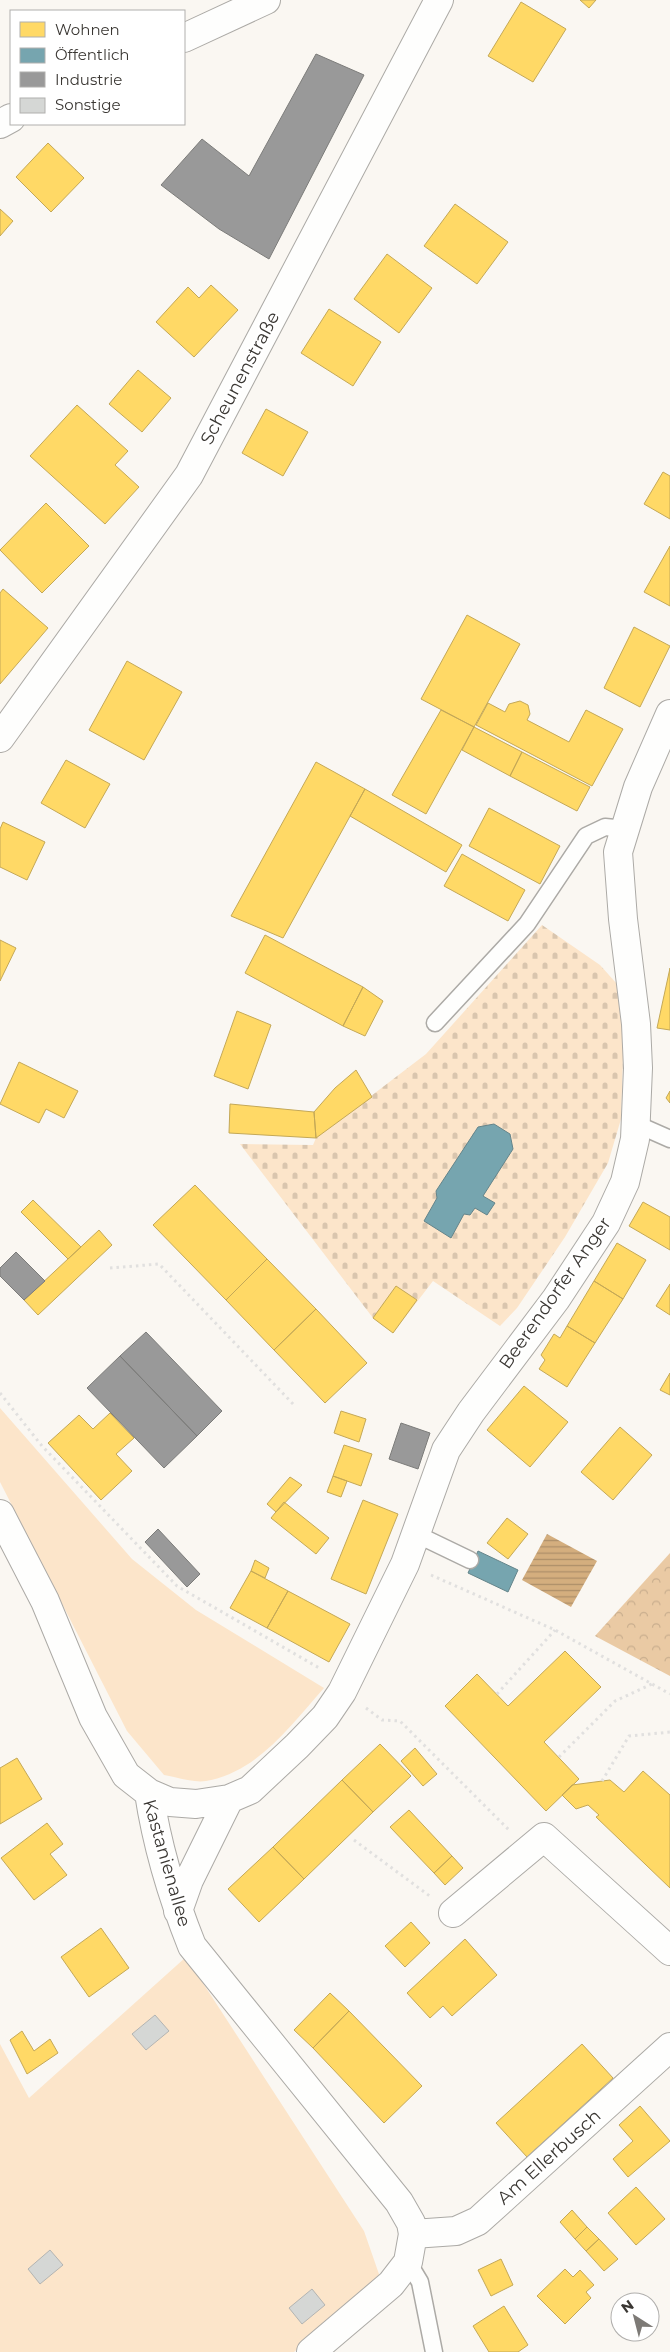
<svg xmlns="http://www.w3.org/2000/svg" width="670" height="2352" viewBox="0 0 670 2352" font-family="Montserrat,sans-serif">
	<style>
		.green { fill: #fce5ca }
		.forest { fill: url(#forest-crowns) }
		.cemetery { fill: url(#cemetery-stones) }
		.water { fill: url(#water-rules) }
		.homes { fill: #ffd966; stroke: #c4a857 }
		.public { fill: #76a5af; stroke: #64848a }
		.industry { fill: #999; stroke: #7c7c7a }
		.building { fill: #d5d7d5; stroke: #b3b4b2 }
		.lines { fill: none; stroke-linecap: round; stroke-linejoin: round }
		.lane-casing { stroke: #acaaa6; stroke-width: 19 }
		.street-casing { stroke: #acaaa6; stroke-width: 30 }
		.path { stroke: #e1e0df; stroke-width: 3; stroke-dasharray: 2.5 4; stroke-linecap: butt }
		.lane { stroke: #fefefd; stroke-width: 16 }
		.street { stroke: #fefefd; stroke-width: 28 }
		.labels { text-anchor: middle; stroke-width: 5; stroke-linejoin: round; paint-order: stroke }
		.street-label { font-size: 18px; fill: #3a3733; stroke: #fff }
	</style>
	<defs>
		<pattern id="forest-crowns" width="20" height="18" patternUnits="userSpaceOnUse" patternTransform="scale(1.25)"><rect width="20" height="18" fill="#eacaa4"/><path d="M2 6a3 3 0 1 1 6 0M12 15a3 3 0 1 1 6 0" fill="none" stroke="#c9ae8e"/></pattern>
		<pattern id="cemetery-stones" width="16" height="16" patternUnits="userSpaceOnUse" patternTransform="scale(1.25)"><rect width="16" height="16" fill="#fce5ca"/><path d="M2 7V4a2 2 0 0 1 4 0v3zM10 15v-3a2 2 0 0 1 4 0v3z" fill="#d9c5ae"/></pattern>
		<pattern id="water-rules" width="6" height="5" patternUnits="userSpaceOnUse" patternTransform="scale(1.25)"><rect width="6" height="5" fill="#d4ae7e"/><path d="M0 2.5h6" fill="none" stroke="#ad8e68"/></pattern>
	</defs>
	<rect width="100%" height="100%" fill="#faf7f2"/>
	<path class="green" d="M0,1408L132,1559L196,1610L324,1688C291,1725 258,1772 206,1781C193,1783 176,1777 164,1775L127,1731L0,1482Z
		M186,1957L364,2231L380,2277L294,2352H0V2044L29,2098Z"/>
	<path class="forest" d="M670,1553V1676L595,1636Z"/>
	<path class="cemetery" d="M542,925L600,965L617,984L624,1026L621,1119L608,1163L565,1237L517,1308L500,1326L433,1281L393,1333L373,1318L240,1144L313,1145L316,1138L426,1054Z"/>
	<path class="water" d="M547,1534L597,1561L571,1607L522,1580Z"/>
	<path class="homes" d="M580,0H596L589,8Z
		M521,2L566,29L533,82L488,56Z
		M48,143L84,178L51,212L16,177Z
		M455,204L508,242L477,284L424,246Z
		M0,209L13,221L0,236Z
		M387,254L432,288L399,333L354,299Z
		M211,285L238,310L194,357L156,322L188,287L199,298Z
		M329,309L381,342L353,386L301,353Z
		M138,370L171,398L142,432L109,404Z
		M77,405L128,451L115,465L139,487L105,524L30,456Z
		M266,409L308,432L283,476L242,453Z
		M663,472L670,476V519L644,504Z
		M46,503L89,546L42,593L0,550Z
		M670,546V606L644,592Z
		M3,589L48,628L0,684V593Z
		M467,615L520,644L474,727L421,699Z
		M634,627L670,646L640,707L604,688Z
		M127,661L182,692L144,760L89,730Z
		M520,701L528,705L530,714L527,720L569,742L586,710L623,729L592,786L476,725L488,703L505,712L509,704Z
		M441,710L474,727L426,814L392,795Z
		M474,727L522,752L510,776L462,750Z
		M522,752L590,787L577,811L510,776Z
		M66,760L110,784L85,828L41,803Z
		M316,762L365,789L283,938L231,916Z
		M365,789L462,845L446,872L350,816Z
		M489,808L560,846L540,884L469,846Z
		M3,822L45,842L27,880L0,867V829Z
		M462,854L525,890L508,921L444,886Z
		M265,935L363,987L343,1026L245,973Z
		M0,940L16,948L0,981Z
		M670,968V1030L657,1028Z
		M363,987L383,1001L365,1036L343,1026Z
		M237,1011L271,1025L248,1089L214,1076Z
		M19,1062L78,1091L64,1118L46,1109L39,1123L0,1104Z
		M356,1070L372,1097L316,1138L314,1112L335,1088Z
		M670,1091V1103L666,1098Z
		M230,1104L314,1112L316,1138L229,1133Z
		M195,1185L267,1259L226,1300L153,1225Z
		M33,1200L81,1247L68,1259L21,1212Z
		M643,1202L670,1217V1250L629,1226Z
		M99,1230L112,1245L38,1315L24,1300Z
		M617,1243L646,1260L623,1299L594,1281Z
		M267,1259L316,1309L274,1350L226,1300Z
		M594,1281L623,1299L595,1343L567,1326Z
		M670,1284V1315L656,1306Z
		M396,1286L417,1300L393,1333L373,1318Z
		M316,1309L367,1363L325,1403L274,1350Z
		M567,1326L595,1343L567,1387L539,1369L545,1360L541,1355L554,1334L560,1338Z
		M670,1373V1395L660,1390Z
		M524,1386L568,1422L530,1467L487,1430Z
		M341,1411L366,1419L359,1442L334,1433Z
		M110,1413L134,1438L116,1454L132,1471L101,1500L48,1443L79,1415L93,1429Z
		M620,1427L652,1455L613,1500L581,1472Z
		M344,1445L372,1454L361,1486L333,1476Z
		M333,1476L347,1481L341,1497L327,1492Z
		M290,1477L302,1485L276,1512L267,1504Z
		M363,1500L398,1514L366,1594L331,1579Z
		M284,1502L329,1538L316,1554L271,1518Z
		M507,1518L528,1534L508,1559L487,1543Z
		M255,1560L269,1568L265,1578L251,1571Z
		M251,1571L288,1591L267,1628L230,1608Z
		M288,1591L350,1624L329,1662L267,1628Z
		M565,1651L601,1687L544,1742L579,1779L546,1811L445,1706L477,1674L508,1706Z
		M380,1744L411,1776L373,1812L342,1780Z
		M415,1748L437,1774L423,1786L401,1761Z
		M17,1758L42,1799L0,1824V1768Z
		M643,1771L670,1795V1888L596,1817L599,1815L588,1805L576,1809L562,1795L572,1785L610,1780L624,1792Z
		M342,1780L373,1812L304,1879L273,1847Z
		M409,1810L452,1856L434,1873L390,1827Z
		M47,1823L63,1844L50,1854L67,1875L34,1900L1,1858Z
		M273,1847L304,1879L259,1922L228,1889Z
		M452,1856L463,1868L445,1885L434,1873Z
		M411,1922L430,1943L405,1967L385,1946Z
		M101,1928L129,1968L89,1997L61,1957Z
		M465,1939L497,1975L452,2016L443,2006L430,2018L407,1993Z
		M330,1993L349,2011L313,2048L294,2030Z
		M349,2011L422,2086L384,2123L313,2048Z
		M22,2031L34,2051L50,2039L58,2053L27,2074L10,2040Z
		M582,2044L613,2078L527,2157L496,2123Z
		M640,2106L670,2141L628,2177L613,2159L633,2141L619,2125Z
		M636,2187L665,2219L636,2245L608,2213Z
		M572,2210L587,2227L575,2239L560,2222Z
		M587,2227L599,2239L586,2251L575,2239Z
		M599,2239L618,2259L604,2271L586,2251Z
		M501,2259L513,2285L491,2296L478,2270Z
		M565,2269L573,2277L580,2270L594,2285L586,2292L591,2298L565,2324L537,2296Z
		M504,2306L528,2345L518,2352H489L473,2326Z"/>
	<path class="public" d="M494,1124L510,1134L513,1149L483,1196L495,1203L487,1215L475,1208L470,1215L464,1214L451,1238L424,1221L437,1198L436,1191L478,1127Z
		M478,1551L518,1570L508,1592L468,1573Z"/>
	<path class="industry" d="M316,54L364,75L269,259L219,229L161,185L202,139L249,176Z
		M16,1252L45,1281L24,1300L0,1276V1268Z
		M146,1332L222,1411L197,1436L120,1356Z
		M120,1356L197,1436L164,1468L87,1388Z
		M401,1423L430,1433L418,1469L389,1459Z
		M158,1529L200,1574L187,1587L145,1542Z"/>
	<path class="building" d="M155,2015L169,2031L146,2050L132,2034Z
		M50,2250L63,2265L40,2284L28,2269Z
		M312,2289L325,2305L302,2324L289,2308Z"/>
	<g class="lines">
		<defs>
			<path id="lane" d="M435,1023L527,924L586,836L605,827L625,829
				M636,1124L670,1139
				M416,1534L470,1560
				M408,2262L420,2282L434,2352"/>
			<path id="street" d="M184,38L266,0
				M0,124L11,118
				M0,738L189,475L439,0
				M0,1514L45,1601L93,1717L126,1775L149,1793L170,1802L196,1804L229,1799L250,1790L297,1746L325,1717L342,1692L405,1564L446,1450L471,1412L556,1299L606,1223L625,1182L635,1139L638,1068L636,1024L623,919L618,852L638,787L670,714
				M149,1793C157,1846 172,1896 192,1946L399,2202L411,2223L413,2234L408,2262L391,2284L311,2352
				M178,1911L189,1880L229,1799
				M453,1913L544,1837L670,1951
				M413,2234L456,2231L478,2221L670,2047"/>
		</defs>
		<use href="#lane" class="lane-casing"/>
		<use href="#street" class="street-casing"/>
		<path class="path" d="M110,1268L159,1264L295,1406
			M0,1393L42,1446L177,1586L321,1669
			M431,1575L555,1630L670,1694
			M497,1694L555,1630
			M366,1708L382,1720L400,1721L509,1830
			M559,1757L615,1701L652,1684
			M602,1781L629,1736L670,1732
			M354,1840L431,1897"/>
		<use href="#lane" class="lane"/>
		<use href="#street" class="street"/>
	</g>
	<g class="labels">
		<g class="street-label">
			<text transform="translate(240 378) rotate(-62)" y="6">Scheunenstraße</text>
			<text transform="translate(555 1293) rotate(-55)" y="6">Beerendorfer Anger</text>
			<text transform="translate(167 1863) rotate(74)" y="6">Kastanienallee</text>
			<text transform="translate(549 2157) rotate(-42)" y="6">Am Ellerbusch</text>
		</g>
	</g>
	<rect x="10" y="10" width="175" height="115" fill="#ffffff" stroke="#b0afad"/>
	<rect x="20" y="22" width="25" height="15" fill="#ffd966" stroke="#b0afad"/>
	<text x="55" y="35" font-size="15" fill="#3a3733">Wohnen</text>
	<rect x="20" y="48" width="25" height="15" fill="#76a5af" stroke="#b0afad"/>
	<text x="55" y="60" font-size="15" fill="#3a3733">Öffentlich</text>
	<rect x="20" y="72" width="25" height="15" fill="#999999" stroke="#b0afad"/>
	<text x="55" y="85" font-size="15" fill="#3a3733">Industrie</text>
	<rect x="20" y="98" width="25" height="15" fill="#d5d7d5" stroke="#b0afad"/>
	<text x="55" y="110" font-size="15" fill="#3a3733">Sonstige</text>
	<g transform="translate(635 2317) rotate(324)"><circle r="24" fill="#ffffff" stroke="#b0afad"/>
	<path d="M0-4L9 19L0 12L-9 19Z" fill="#7d7a76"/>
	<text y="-8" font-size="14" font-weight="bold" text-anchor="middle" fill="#3a3733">N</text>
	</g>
</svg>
